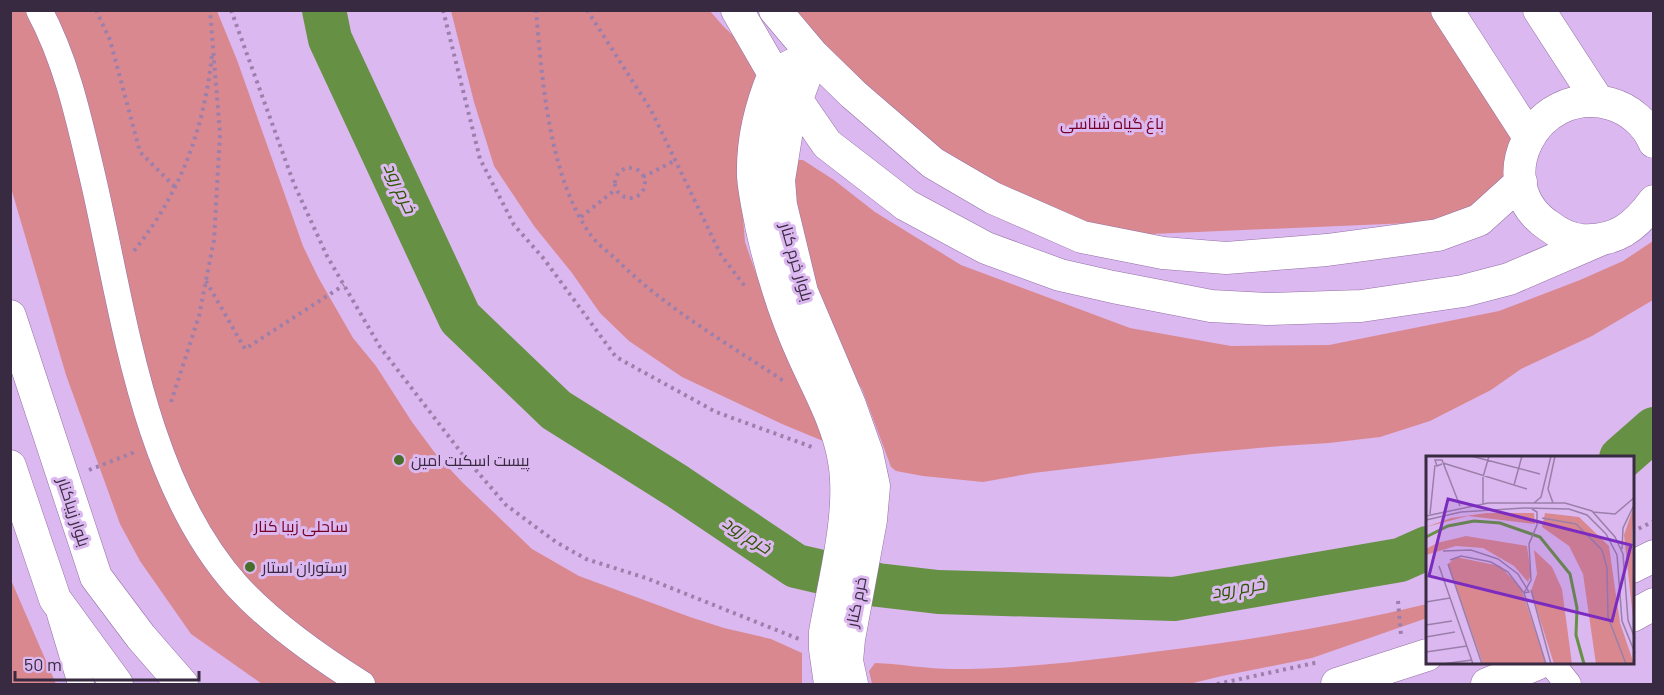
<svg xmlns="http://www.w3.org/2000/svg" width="1664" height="695" viewBox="0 0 1664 695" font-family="Barlow,Cairo,sans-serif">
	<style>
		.green { fill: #da8890 }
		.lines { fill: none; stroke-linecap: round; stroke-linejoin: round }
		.river { stroke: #669145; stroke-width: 44 }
		.minor-casing { stroke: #9270a4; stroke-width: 27 }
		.major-casing { stroke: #9270a4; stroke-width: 33 }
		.path { stroke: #9c80ab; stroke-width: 4; stroke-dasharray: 3 4.5; stroke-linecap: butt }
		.minor { stroke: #fff; stroke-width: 26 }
		.major { stroke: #fff; stroke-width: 32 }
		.poi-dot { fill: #486f2a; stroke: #dcb8f0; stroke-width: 2 }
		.labels { text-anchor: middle; stroke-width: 6; stroke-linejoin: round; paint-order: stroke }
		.park-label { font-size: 16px; fill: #760026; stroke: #dcb8f0 }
		.street-label { font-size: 16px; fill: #382a40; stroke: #dcb8f0 }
		.poi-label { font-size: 16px; fill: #382a40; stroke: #dcb8f0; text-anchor: start }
		.water-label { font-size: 18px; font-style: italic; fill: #305802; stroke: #dcb8f0 }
		.inset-river { fill: none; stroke: #669145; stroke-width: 3 }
		.inset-road { fill: none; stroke: #9a7faa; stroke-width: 1.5 }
		.view { fill: #7b2cbf; fill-opacity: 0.15; stroke: #7b2cbf; stroke-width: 3 }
		.inset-edge { fill: none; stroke: #382a40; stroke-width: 3 }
	</style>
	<rect width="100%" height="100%" fill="#dcb8f0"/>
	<path class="green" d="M11,11H217L237,60L303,246L318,277L353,338L376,366L412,422L435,453L462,482L532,549L579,576L690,617L724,628L771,639L802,653V684H262L191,634L140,561L120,524L66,375L11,188Z
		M451,11H710L724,27L739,41L755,66L758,83L739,168L745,242L771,316L803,384L823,441L782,424L682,377L629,341L600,313L572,273L534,226L494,166L474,102Z
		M795,11H1446L1529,137L1479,220L1082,237L853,94Z
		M799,160H803L834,180L875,212L961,265L1130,328L1231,346L1329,345L1499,311L1580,280L1623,261L1653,241V300L1592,336L1521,369L1491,390L1430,421L1380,437L1329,443L1281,446L1193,454L1033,473L983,482L923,476L896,471L891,467L862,389L851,372L799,247L792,163Z
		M11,580L56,684H11Z
		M1427,604V618L1312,658L1222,676L1189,684H872L869,671L875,663C901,664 927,669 953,669C1019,669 1087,661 1153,652C1245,641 1337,626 1427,604Z"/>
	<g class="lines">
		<path class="river" d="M324,10L330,39L460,318L556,410L677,486L796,566L878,585L938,592L1174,599L1400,560L1427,548
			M1621,458L1654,429"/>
		<defs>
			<path id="minor" d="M39,10C68,64 80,124 94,183C124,314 144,482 237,586C271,623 319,657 362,684
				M60,614L81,684
				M1552,664L1568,684"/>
			<path id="major" d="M737,10L774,74C761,105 752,142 753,176C754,192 758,209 761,225C771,271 784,313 803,355C818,389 838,423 844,461C853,511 834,581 825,632V649L830,684
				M775,10L813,55L788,124L779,180L781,205L802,292L850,405L867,453L874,486L871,520L849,639L847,661L852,684
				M1447,10L1529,137
				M1539,10L1598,101
				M1654,142C1647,124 1629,109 1611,104C1534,83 1485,184 1549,226C1558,233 1570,239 1582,240C1616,242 1635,227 1654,201
				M1521,182L1479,220L1438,235L1327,250L1226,258L1163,253L1082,237L993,198L933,163L853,94L813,55L774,74L796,99L827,144L906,205L986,248L1060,275L1113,287L1211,306L1267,309L1361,306L1463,291L1509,279L1602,239
				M10,316L96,577L141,637L182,684
				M10,466L55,599L117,684
				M1632,567L1654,556
				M1632,616L1654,604
				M1337,684L1427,655
				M1487,684L1537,664"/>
		</defs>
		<use href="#minor" class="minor-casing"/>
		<use href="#major" class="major-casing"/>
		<path class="path" d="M96,10L110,40L140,152L175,187
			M231,10L294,184L327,256L380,347L463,455L506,505L556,542L586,559L646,578L799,639
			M443,10L480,159L514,225L544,259L616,357L716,412L812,447
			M536,10C542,80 549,176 590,234C596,243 607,251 616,259C665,308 727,343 785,382
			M587,10L651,110L721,255L747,289
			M615 183a15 15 0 1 1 30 0a15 15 0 1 1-30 0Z
			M643,177L676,160
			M581,217L616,189
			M134,251C181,192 204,129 212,55
			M206,281L245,349L344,285
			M171,402L199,316L214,240L220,134L210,10
			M89,470L135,452
			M1632,532L1654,521
			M1398,601L1401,635
			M1217,684L1319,662"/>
		<use href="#minor" class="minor"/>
		<use href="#major" class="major"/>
	</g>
	<g class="poi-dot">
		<circle cx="399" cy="460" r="6"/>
		<circle cx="250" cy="567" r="6"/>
	</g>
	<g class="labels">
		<g class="park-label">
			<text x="1112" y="129">باغ گیاه شناسی</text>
			<text x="301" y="532">ساحلی زیبا کنار</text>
		</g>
		<g class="street-label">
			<text transform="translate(797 262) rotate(74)" y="6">بلوار خرم کنار</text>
			<text transform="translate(74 512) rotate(72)" y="6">بلوار زیباکنار</text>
			<text transform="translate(856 602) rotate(-79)" y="6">خرم کنار</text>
		</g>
		<g class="poi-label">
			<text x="411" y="466">پیست اسکیت امین</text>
			<text x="262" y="573">رستوران استار</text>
		</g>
		<g class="water-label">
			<text transform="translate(400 188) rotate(65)" y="6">خرم رود</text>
			<text transform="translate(747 535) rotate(33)" y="6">خرم رود</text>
			<text transform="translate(1238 588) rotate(-10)" y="6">خرم رود</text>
		</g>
	</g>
	<g transform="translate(1426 456)">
		<rect width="208" height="208" fill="#dcb8f0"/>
		<path d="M208,50L206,77L208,171L198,79ZM60,57H108L109,68L42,60L0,71L25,62ZM119,57L153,61L183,90L194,167L208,208H170L157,118L143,90L116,71ZM40,80L101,90L105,118L102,126L88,110L57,92L30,90L0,99V93L11,87ZM108,94L126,111L136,133L146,208H128L105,135L111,118ZM30,101L74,110L95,132L120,208H57L22,108Z" fill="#da8890"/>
		<path class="inset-river" d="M0,81L22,70L48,65L74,67L114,81L144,118L151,152L150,179L158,208"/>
		<path class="inset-road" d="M45,0L114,18M17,7L101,33M16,8L11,10L9,4H16L34,50M88,29L96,0M108,47L115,41L125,0M127,47L122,33L129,0M57,48V21L63,0M106,53L111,56V69L103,88L105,124L98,137L120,208M167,56L189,58L209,41M4,58L9,9M0,60L62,47H139L166,55L189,81L197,98L202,164L209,183M116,62L150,68L176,94L181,112L182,161L200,208M0,64L35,56L98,52L143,53L161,59L180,78L191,99L196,165L209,197M196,93L197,72L209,47M17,95L45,94L72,103L92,118L103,136L98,137L82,116L65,106L35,100L24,104M22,108L56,208M13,110L47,208M105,134L125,208M0,146L24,142M0,169L26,165M0,181L29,176M0,196L41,190M16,208L46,204"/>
		<path class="view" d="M22,43L205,89L186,165L3,120Z"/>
		<rect width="208" height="208" class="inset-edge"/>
	</g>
	<rect width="1664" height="695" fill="none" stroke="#382a40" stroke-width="24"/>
	<path d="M15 671v9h184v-9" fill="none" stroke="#382a40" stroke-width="3"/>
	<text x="24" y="671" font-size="18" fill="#382a40" stroke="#dcb8f0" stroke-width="4.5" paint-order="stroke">50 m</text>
</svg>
